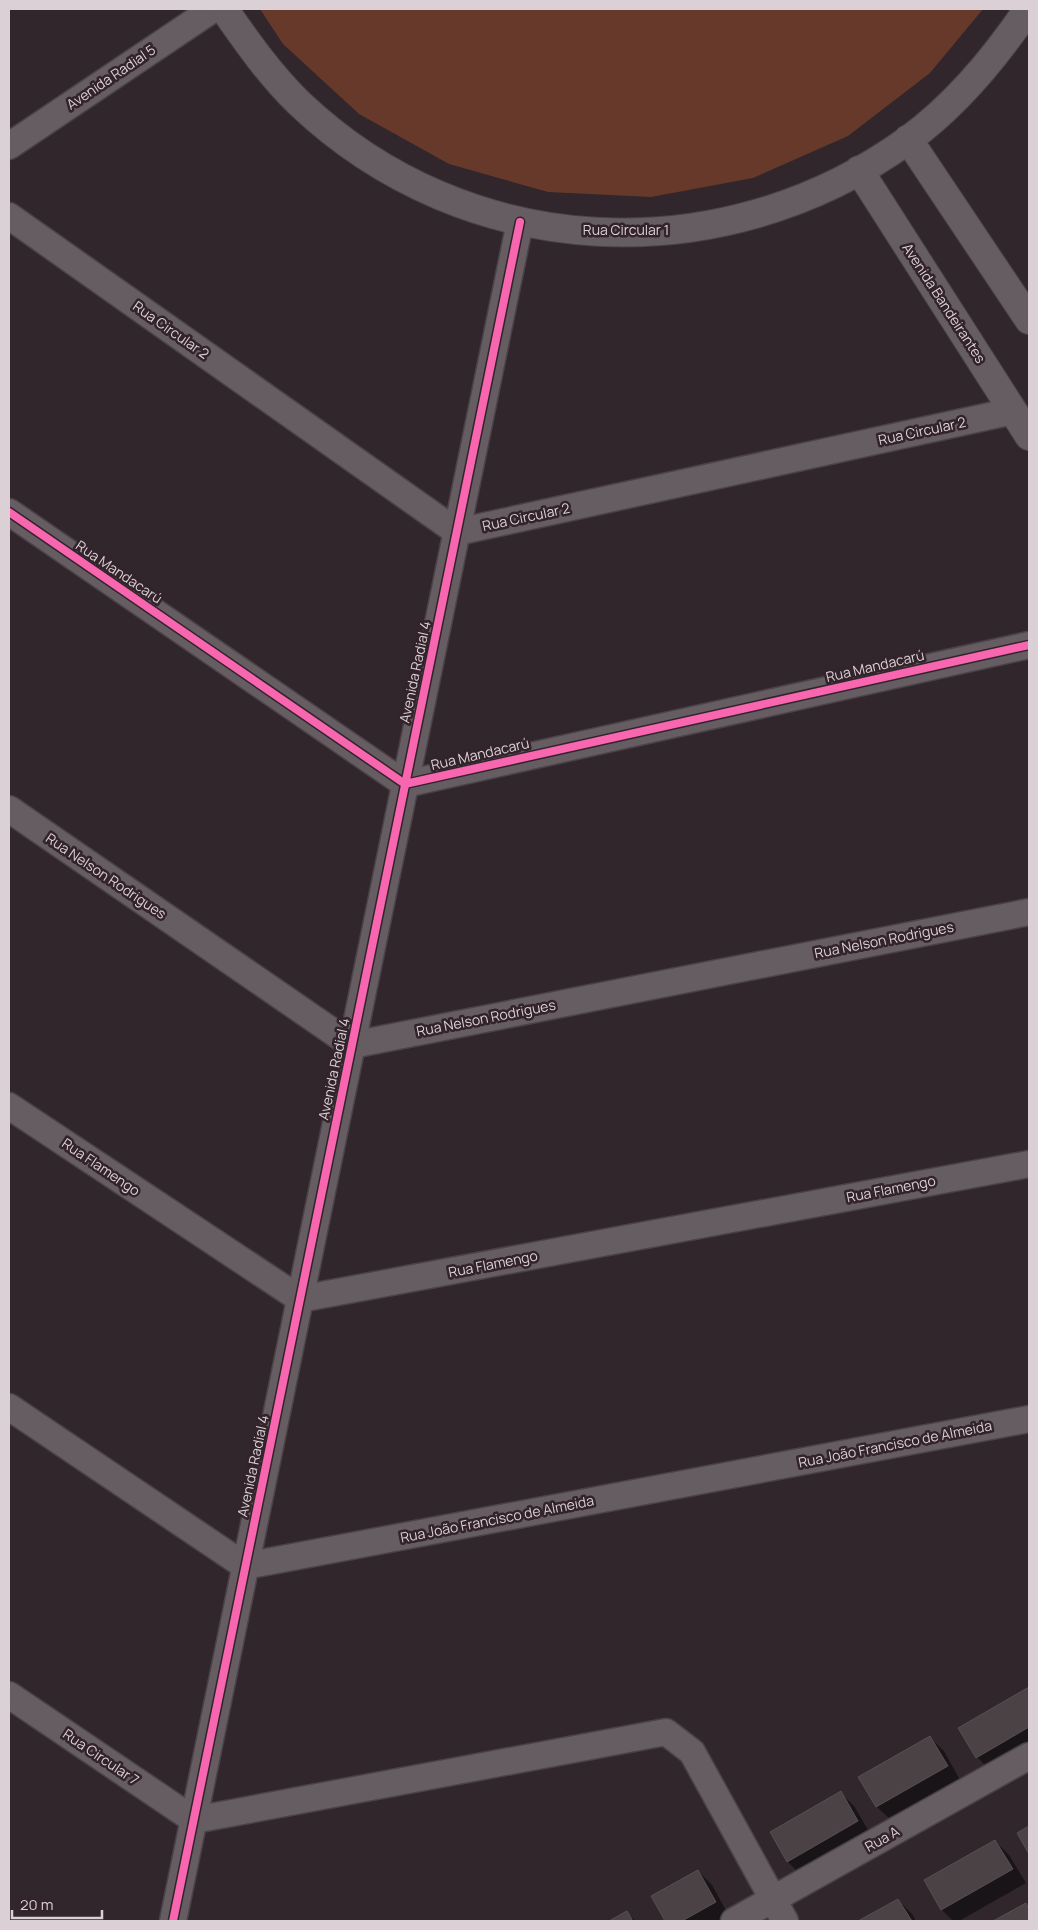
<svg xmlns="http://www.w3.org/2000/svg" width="1038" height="1930" viewBox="0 0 1038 1930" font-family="Manrope,sans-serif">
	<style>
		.green { fill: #66392a }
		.shadow { fill: #0007 }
		.building { fill: #4a4244; stroke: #574f51 }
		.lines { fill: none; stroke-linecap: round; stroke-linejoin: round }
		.minor-casing { stroke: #4a4246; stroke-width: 29 }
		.tertiary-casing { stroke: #4a4246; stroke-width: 30 }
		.minor { stroke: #655d61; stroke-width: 26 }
		.tertiary { stroke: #655d61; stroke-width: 28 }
		.cycleway-casing { stroke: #33232b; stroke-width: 11 }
		.cycleway { stroke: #f766af; stroke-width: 8 }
		.labels { text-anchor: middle; stroke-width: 5; stroke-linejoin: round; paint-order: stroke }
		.street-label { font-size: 14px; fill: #dbd0d5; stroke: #33232b }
	</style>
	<rect width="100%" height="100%" fill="#30262b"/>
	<path class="green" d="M260,9H983L930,73L848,136L753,178L651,197L548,192L449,164L359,114L283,44Z"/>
	<path class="shadow" d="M1029,1689V1749L991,1771L977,1757L960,1728Z
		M930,1738L944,1751L960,1780L891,1820L877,1807L860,1778Z
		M841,1793L854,1806L871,1835L801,1875L788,1862L771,1832Z
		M995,1841L1009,1855L1026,1883L959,1921H953L942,1910Z
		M698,1871L712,1885L729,1916L719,1921H666L653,1897Z
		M898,1900L912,1914L916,1921H860Z
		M627,1913L636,1921H612Z"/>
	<path class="building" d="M1029,1687V1727L976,1758L958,1728Z
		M930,1736L948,1766L876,1807L858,1777Z
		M841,1791L858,1821L787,1862L770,1832Z
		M1029,1826V1854L1017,1833Z
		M995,1840L1013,1869L941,1910L924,1880Z
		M698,1870L716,1902L682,1921H665L651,1896Z
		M898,1899L912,1921H858Z
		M1026,1903L1029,1909V1921H993Z
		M627,1911L633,1921H609Z"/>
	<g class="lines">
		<defs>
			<path id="minor" d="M9,146L213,9
				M9,216L457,532L1013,411
				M9,512L405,784L1029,645
				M9,809L352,1045L1029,912
				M9,1106L300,1299L1029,1164
				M9,1407L245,1566L1029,1419
				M9,1695L194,1820L666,1732L692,1752L785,1921
				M173,1921L520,222
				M734,1921L1029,1756"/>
			<path id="tertiary" d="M224,9C247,42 270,75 299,103C467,263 722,274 908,140C956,105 995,58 1028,9
				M908,139L1029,320
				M859,170L1029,436"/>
		</defs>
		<use href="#minor" class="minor-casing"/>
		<use href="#tertiary" class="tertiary-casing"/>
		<use href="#minor" class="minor"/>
		<use href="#tertiary" class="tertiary"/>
		<defs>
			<path id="cycleway" d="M9,512L405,784L1029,645
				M173,1921L520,222"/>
		</defs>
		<use href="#cycleway" class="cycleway-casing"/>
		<use href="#cycleway" class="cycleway"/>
	</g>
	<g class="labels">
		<g class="street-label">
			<text transform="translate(111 77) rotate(-34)" y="5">Avenida Radial 5</text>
			<text x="626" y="235">Rua Circular 1</text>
			<text transform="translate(944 303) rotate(57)" y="5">Avenida Bandeirantes</text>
			<text transform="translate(171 330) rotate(35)" y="5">Rua Circular 2</text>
			<text transform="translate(922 431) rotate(-12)" y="5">Rua Circular 2</text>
			<text transform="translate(526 517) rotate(-12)" y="5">Rua Circular 2</text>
			<text transform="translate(119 572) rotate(34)" y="5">Rua Mandacarú</text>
			<text transform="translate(875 666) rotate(-13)" y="5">Rua Mandacarú</text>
			<text transform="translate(415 672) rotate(-78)" y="5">Avenida Radial 4</text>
			<text transform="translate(480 754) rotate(-13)" y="5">Rua Mandacarú</text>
			<text transform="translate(106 876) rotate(34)" y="5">Rua Nelson Rodrigues</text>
			<text transform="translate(884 940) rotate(-11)" y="5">Rua Nelson Rodrigues</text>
			<text transform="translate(486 1018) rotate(-11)" y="5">Rua Nelson Rodrigues</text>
			<text transform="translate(334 1069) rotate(-78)" y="5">Avenida Radial 4</text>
			<text transform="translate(101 1167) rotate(34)" y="5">Rua Flamengo</text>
			<text transform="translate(891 1189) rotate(-11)" y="5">Rua Flamengo</text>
			<text transform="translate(493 1264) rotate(-11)" y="5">Rua Flamengo</text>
			<text transform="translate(895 1444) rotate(-11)" y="5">Rua João Francisco de Almeida</text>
			<text transform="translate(253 1466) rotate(-78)" y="5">Avenida Radial 4</text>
			<text transform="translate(497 1519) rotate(-11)" y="5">Rua João Francisco de Almeida</text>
			<text transform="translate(101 1757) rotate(34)" y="5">Rua Circular 7</text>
			<text transform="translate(882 1839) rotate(-29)" y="5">Rua A</text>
		</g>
	</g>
	<rect width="1038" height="1930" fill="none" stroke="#dbd0d5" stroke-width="20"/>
	<path d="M12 1910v8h90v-8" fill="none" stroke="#dbd0d5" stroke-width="2.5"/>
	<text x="20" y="1910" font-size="15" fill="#dbd0d5" stroke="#33232b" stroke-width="4" paint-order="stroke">20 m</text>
</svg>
